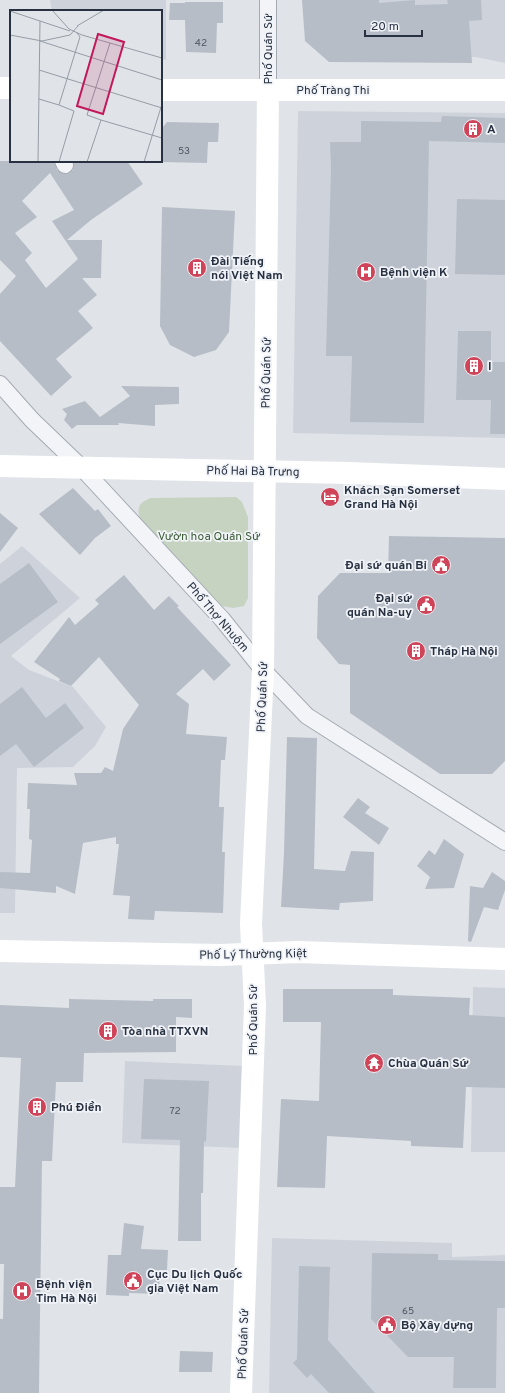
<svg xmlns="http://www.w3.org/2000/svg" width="505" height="1393" viewBox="0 0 505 1393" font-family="Overpass,sans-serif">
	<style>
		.built { fill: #ced3db }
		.green { fill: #c6d3c1 }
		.building { fill: #b7bdc6; fill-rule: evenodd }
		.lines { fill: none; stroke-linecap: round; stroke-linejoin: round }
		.street-casing { stroke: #a5abb3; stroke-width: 18 }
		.street { stroke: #f3f4f7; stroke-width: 16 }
		.secondary { stroke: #fff; stroke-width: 22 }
		.labels { text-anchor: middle; stroke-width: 3.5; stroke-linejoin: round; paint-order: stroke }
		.number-label { font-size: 10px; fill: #4c5462 }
		.street-label { font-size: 12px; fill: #283141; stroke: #f0f3f7 }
		.poi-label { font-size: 12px; font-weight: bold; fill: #283141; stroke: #f0f3f7; text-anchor: start }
		.park-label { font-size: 12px; fill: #3d5d36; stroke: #f0f3f7 }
		.inset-road { fill: none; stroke: #969ca6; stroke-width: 1 }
		.view { fill: #c2185b; fill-opacity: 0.15; stroke: #c2185b; stroke-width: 2 }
		.inset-edge { fill: none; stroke: #283141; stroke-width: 2 }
	</style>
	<rect width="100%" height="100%" fill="#e0e4e9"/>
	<path class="built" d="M50,0H166V60L161,59V11H52Z
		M305,0H505V63L476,57L330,56Z
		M298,111L505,113V438L293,433Z
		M22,546L80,598L11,656L29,670L73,687L106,727L95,746L73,767L17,768L15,913H0V564Z
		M473,987L505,988V1152H471Z
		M125,1061L245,1066L241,1148L122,1143Z
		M272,1238L452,1243V1257L505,1255V1393H269Z"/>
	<path class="green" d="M236,497L242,502L248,517V598L244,606L233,608L222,606L140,520C137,507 138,503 151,498Z"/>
	<path class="building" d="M302,0H379V3L415,0V5L448,4L447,0H481L482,20L469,21L472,63L329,62L305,41Z
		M185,2H223V23H217L216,53L186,52L185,20H169L170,3H185Z
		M442,116L505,118V143L429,141L424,423L350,422L352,356H326L331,168L330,142H361V121L441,122Z
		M167,122L219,123L218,142H208L207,163L161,162V139H163V127Z
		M0,161H54L57,170L65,174L73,170L74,161H127L143,184L91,220L67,240H102L101,278H82L97,295L78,311L93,328L56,359L72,377L51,396L0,341V294L16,276L0,260ZM50,173L74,210L52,221L78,259L46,288L25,260L32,253L15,233L37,217L22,201Z
		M457,199L505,200V275L455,274Z
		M162,207L235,211L229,332L216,350L194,357L170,345L160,326Z
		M458,331H491V362H505V434H490L491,400H456Z
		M121,386L179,387V404L155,405V426L118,423L119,425H77L72,429L64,420L67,414L62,409L85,401L100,417L130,396Z
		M73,488L95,511L98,509L111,526L95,538L80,555L39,514Z
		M0,513L18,528L0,552Z
		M389,536L505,538V761L492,774H440L350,713V665L339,664L317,638L318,596L340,573H388Z
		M29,563L58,602L0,644V584Z
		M124,575L154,610L169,596L179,606L177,607L231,665L214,681L203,669L176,694L189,704L186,734L227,737L225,760H221L219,807H224L222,852H225L223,913L155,911L154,920L128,919L130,896L113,895L119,844H116V837L83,843L75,894L56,886V893L0,888V872L30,873L32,840L29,839L30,809H27L28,783L77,785L74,773H101L105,767L113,771L123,729L139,705L99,657L71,686L59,681L60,679L34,662L69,617L75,625L99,604L95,600Z
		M22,687L46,718L65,703L84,728L34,767L16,744L0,756V704Z
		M287,737L317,738L314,869L345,871L351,851L374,852L373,901L340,903L339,910L281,907L284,853Z
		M358,798L370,807L365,813L389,828L379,845L343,817Z
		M444,839L464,854L454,888L425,889L430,877L417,866L429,850L435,855Z
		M492,872L505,881V890L498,910L484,907L471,942L468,941L470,886L483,888Z
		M283,989H393V995L470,998L469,1015L505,1017V1088L466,1087L463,1148L411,1146V1141L327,1136L325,1188L277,1187L281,1099L319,1101L321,1022H283Z
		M69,999L153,1001V999H192V1018L176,1017V1052L84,1053L83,1082H56L52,1161H42L39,1393H0V1319H3L4,1264H0V1187H15L21,1058L0,1057V1005L69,1008Z
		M144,1079L209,1081L206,1142L204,1141L203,1193H201V1241H178L180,1140L141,1139Z
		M124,1223L144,1226L141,1249L168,1250L167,1270H160L159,1294L129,1293V1296L106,1295L108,1255H121Z
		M372,1253L438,1254V1260L505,1261V1308H497L496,1388H453L454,1357H408L371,1319Z
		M299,1266L330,1267L328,1340L375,1393H329L311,1374L307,1378L293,1363L297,1359Z
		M180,1351L213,1352L212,1372H179Z"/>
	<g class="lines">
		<defs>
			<path id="street" d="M268,90V0
				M63,161L65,165
				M0,384L32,420L81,467L222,619L263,670L307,716L505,842"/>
		</defs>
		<use href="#street" class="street-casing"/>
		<use href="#street" class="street"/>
		<path class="secondary" d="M0,88H11
			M161,90H505
			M0,466L349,473L505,479
			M0,951L220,955L298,952L505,959
			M241,1393L255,1005L251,924L263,670L268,90"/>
	</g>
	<defs>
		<symbol id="building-disc" viewBox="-11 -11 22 22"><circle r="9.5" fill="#cf4459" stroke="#f0f3f7"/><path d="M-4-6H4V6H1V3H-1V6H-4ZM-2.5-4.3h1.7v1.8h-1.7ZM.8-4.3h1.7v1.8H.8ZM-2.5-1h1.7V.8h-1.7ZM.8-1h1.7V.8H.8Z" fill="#fff"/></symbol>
		<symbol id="hospital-disc" viewBox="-11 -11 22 22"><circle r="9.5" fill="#cf4459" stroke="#f0f3f7"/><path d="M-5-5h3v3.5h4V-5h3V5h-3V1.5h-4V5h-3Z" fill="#fff"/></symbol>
		<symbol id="hotel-disc" viewBox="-11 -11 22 22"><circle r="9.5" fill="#cf4459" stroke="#f0f3f7"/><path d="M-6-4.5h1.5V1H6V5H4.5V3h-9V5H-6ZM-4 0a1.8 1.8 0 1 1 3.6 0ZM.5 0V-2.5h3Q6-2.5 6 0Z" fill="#fff"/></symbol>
		<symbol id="civic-disc" viewBox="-11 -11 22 22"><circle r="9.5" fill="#cf4459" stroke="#f0f3f7"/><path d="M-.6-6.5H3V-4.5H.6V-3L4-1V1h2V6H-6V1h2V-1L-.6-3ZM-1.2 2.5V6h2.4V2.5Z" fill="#fff"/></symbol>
		<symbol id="temple-disc" viewBox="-11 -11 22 22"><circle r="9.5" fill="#cf4459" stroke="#f0f3f7"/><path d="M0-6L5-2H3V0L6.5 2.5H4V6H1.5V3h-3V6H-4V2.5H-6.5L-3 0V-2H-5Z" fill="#fff"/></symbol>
	</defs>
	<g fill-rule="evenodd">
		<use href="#building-disc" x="462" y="118" width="22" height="22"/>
		<use href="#building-disc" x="186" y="257" width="22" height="22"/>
		<use href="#hospital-disc" x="355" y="261" width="22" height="22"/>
		<use href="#building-disc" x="463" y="355" width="22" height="22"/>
		<use href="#hotel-disc" x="319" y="486" width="22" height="22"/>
		<use href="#civic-disc" x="430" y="554" width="22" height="22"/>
		<use href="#civic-disc" x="415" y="594" width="22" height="22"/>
		<use href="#building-disc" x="405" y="640" width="22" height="22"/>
		<use href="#building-disc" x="97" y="1020" width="22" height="22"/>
		<use href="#temple-disc" x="363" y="1052" width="22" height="22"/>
		<use href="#building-disc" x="26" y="1096" width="22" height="22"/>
		<use href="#civic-disc" x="122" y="1270" width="22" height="22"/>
		<use href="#hospital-disc" x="11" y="1280" width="22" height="22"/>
		<use href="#civic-disc" x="376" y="1314" width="22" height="22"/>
	</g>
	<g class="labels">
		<g class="number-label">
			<text x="201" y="46">42</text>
			<text x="184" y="154">53</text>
			<text x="175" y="1114">72</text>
			<text x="408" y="1314">65</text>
		</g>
		<g class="street-label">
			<text transform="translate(268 49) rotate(-90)" y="4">Phố Quán Sứ</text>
			<text x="333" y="94">Phố Tràng Thi</text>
			<text transform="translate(266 373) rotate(-89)" y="4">Phố Quán Sứ</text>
			<text transform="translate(253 471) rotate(1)" y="4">Phố Hai Bà Trưng</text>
			<text transform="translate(218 617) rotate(49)" y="4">Phố Thợ Nhuộm</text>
			<text transform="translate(262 697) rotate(-88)" y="4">Phố Quán Sứ</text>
			<text transform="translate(253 954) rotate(-1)" y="4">Phố Lý Thường Kiệt</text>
			<text transform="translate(253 1020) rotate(-90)" y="4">Phố Quán Sứ</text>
			<text transform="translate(243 1344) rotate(-88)" y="4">Phố Quán Sứ</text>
		</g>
		<g class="poi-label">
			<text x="487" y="133">A</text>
			<text x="211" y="265">Đài Tiếng<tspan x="211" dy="14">nói Việt Nam</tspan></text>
			<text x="380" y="276">Bệnh viện K</text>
			<text x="488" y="370">I</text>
			<text x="344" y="494">Khách Sạn Somerset<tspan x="344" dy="14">Grand Hà Nội</tspan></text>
			<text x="427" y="569" text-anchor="end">Đại sứ quán Bỉ</text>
			<text x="412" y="602" text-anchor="end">Đại sứ<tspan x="412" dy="14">quán Na-uy</tspan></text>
			<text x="430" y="655">Tháp Hà Nội</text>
			<text x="122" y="1035">Tòa nhà TTXVN</text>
			<text x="388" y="1067">Chùa Quán Sứ</text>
			<text x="51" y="1111">Phú Điền</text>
			<text x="147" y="1278">Cục Du lịch Quốc<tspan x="147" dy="14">gia Việt Nam</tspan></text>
			<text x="36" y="1288">Bệnh viện<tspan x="36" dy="14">Tim Hà Nội</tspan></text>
			<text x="401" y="1329">Bộ Xây dựng</text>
		</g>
		<g class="park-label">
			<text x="209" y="540">Vườn hoa Quán Sứ</text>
		</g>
	</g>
	<g transform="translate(10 10)">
		<rect width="152" height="152" fill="#e0e4e9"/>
		<path class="inset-road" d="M42,0L59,19L72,25L152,48M0,1L60,21M67,16L94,0M0,25L32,31L60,25L68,16M30,31L152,70M65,43L70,27L67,23M29,60L152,98M29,89L49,95M91,110L152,128M28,152L30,11M49,152L64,101L49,95L65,43M77,152L91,110L77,105L100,33M134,152L152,94"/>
		<path class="view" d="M88,24L114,32L93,104L67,96Z"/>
		<rect width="152" height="152" class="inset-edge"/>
	</g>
	<path d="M365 30v6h57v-6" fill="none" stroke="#283141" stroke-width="2"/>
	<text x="371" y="30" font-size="12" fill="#283141" stroke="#f0f3f7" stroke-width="3" paint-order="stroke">20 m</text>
</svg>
